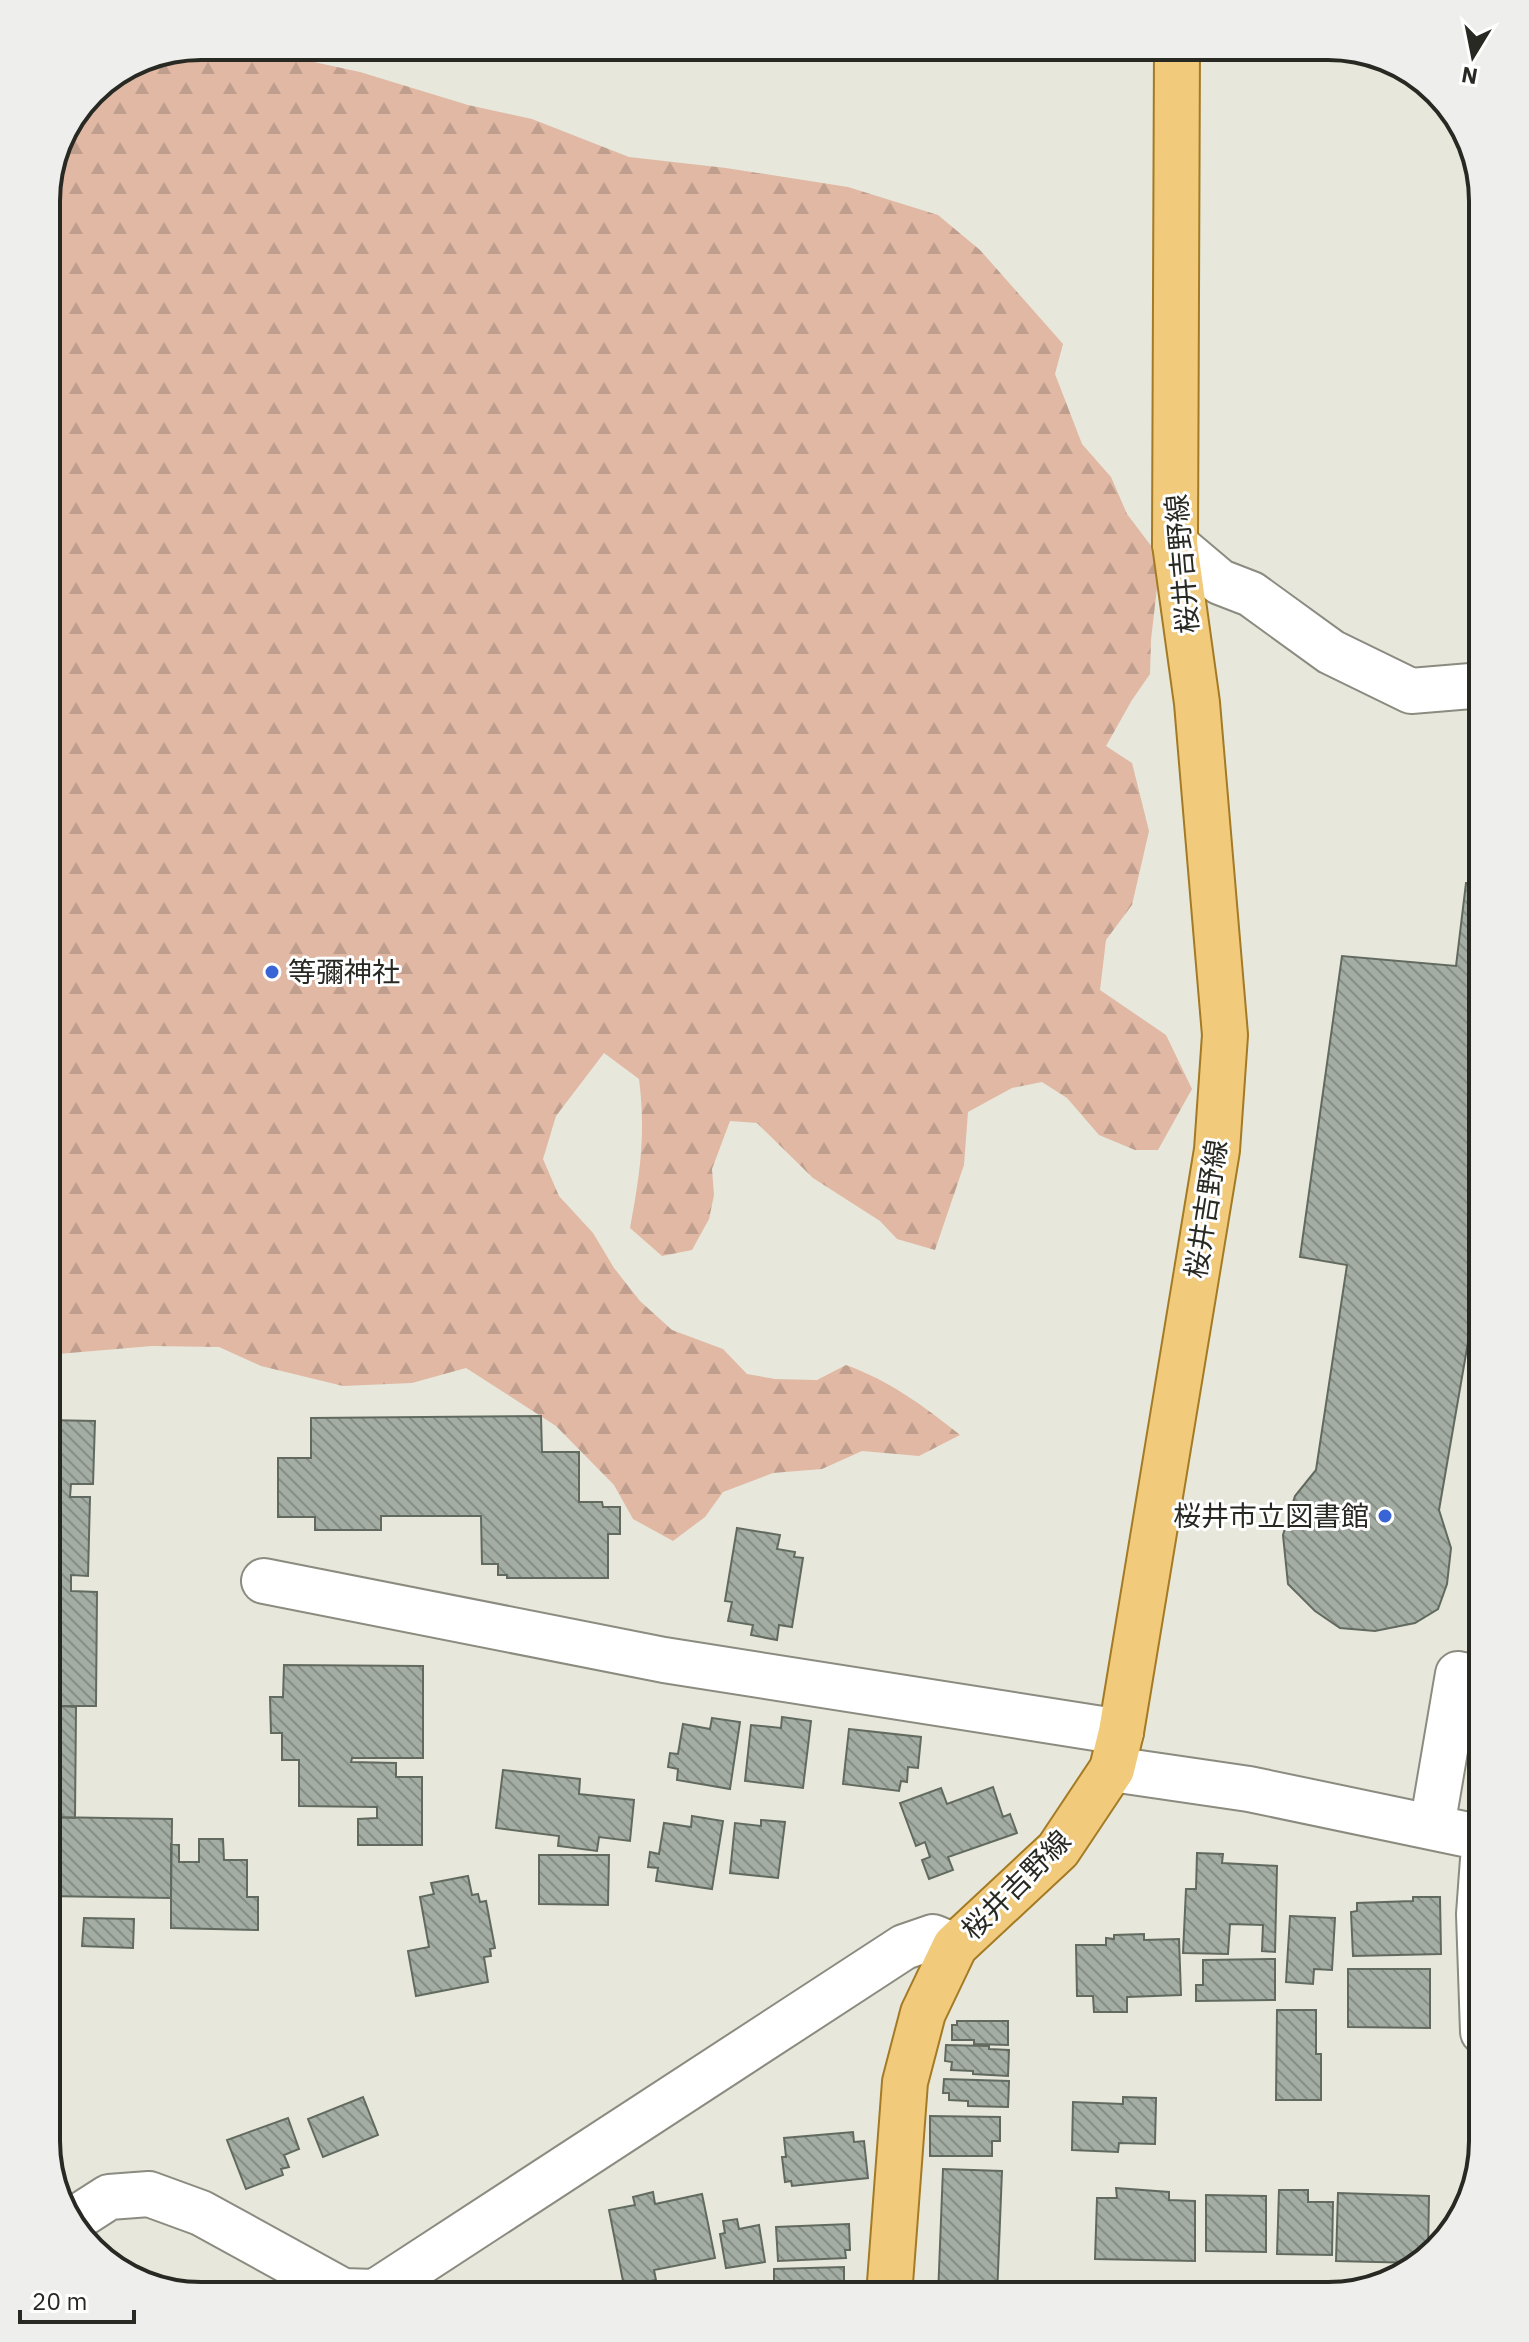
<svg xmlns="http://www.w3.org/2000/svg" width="1529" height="2342" viewBox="0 0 1529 2342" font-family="'IBM Plex Sans','Noto Sans JP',sans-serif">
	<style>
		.forest { fill: url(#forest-firs) }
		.building { fill: url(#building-back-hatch); stroke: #626a60; stroke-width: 2 }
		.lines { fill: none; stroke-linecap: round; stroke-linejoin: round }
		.minor-casing { stroke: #8b8b80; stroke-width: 48 }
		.major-casing { stroke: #a47a24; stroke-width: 48 }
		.minor { stroke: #fff; stroke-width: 44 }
		.major { stroke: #f1ca7c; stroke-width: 44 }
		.poi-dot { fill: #3964d5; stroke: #fff; stroke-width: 3 }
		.labels { text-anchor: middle; stroke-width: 6; stroke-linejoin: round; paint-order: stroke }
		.street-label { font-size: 28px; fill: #292924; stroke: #fff }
		.poi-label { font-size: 28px; fill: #292924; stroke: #fff; text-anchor: start }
		.rim { fill: none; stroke: #292924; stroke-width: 4 }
	</style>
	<defs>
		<pattern id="forest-firs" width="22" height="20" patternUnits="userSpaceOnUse" patternTransform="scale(2)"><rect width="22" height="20" fill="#e0b8a4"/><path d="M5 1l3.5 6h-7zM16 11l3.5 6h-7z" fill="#c09e8d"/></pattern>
		<pattern id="building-back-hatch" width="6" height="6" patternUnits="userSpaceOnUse" patternTransform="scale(2)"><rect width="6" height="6" fill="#a4ada3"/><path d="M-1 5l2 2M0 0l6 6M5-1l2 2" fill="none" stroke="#868d85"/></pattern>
	</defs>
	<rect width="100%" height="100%" fill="#e7e8db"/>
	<path class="forest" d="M193,48L291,57L360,72L468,105L532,119L629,157L726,168L848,187L938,215L980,250L1063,344L1055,374L1082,444L1111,477L1127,514L1155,551L1158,579L1151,640L1150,674L1132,700L1106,746L1132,763L1149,831L1132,905L1106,940L1100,990L1166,1035L1192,1089L1158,1150H1135L1099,1135L1067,1098L1042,1082L1012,1088L968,1112L964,1165L935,1250L897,1239L880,1221L813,1178L757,1123L730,1121L712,1169L714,1195L709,1219L692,1250L662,1256L630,1228C640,1174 646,1135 639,1079L604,1053L556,1116L543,1159L559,1196L593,1233L614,1268L640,1301L672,1330L723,1349L747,1374L775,1379L817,1380L846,1365C890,1381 924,1406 960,1435L919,1456L862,1451L822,1469L773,1473L723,1492L705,1517L673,1541L633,1519L614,1485L556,1426L466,1368L412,1383L343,1386L261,1366L219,1347L152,1346L46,1355V191L58,141L92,91L142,58Z"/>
	<path class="building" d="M1466,883L1483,885V1327L1471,1325L1439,1510L1451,1548L1447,1584L1438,1609L1415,1623L1375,1631L1340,1628L1315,1611L1288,1584L1283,1535L1295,1496L1316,1470L1347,1265L1300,1257L1342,956L1456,966Z
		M541,1416L542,1452H579V1502H602L603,1507H620V1534H608V1578H507V1575H498V1564H482L481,1516H381V1530H315V1517H278V1458H311V1418Z
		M46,1420L95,1421L93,1484H71L70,1497H90L88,1576L71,1575V1591L97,1592L96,1706H46Z
		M737,1528L780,1535L777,1549L795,1552L794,1557L803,1558L792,1627L779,1625L777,1640L751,1635L753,1625L728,1621L732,1602L725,1601Z
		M284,1665L423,1666V1758H352L351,1762L396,1763V1777H422V1845H358V1819L377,1818V1807L299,1806V1760H282V1733H271L270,1697H283Z
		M61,1706L76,1707L75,1818L46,1817V1807H59Z
		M782,1717L811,1721L803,1788L745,1781L751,1725L781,1728Z
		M712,1718L740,1722L730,1789L677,1780L678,1769L668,1767L670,1753L678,1754L683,1724L710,1729Z
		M849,1729L921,1737L918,1768L908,1767L907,1782L901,1781L899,1791L843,1784Z
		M503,1770L580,1779L579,1794L634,1800L630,1841L599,1837L597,1851L558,1846L559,1836L496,1828Z
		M993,1787L1003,1817L1010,1814L1017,1833L948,1857L953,1870L929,1879L922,1860L930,1857L925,1842L916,1846L900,1803L941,1788L947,1804Z
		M692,1816L723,1821L712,1889L656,1881L658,1868L648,1867L650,1852L659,1854L664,1823L691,1827Z
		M46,1817L172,1819L171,1898L46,1896Z
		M761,1820L785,1822L778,1878L730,1873L735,1823L761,1826Z
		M199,1839H223L224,1860H247V1897H258V1930L171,1928V1844L179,1845V1862H199Z
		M1197,1853L1223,1854L1222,1863L1277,1866L1275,1952L1262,1951L1263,1925L1230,1924L1228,1954L1183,1953L1186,1889H1196Z
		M539,1855H609L608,1905L539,1904Z
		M468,1876L472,1895L478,1894L480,1902L486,1901L495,1948L490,1949L491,1956L484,1957L488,1982L416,1996L408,1951L429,1947L420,1897L434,1894L431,1883Z
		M1413,1897H1440L1441,1954L1353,1956L1351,1912L1357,1911V1903L1413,1901Z
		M1290,1916L1335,1918L1332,1970L1314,1969L1313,1984L1286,1982Z
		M84,1918L134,1919L133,1948L82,1946Z
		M1144,1934V1940L1179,1939L1181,1995L1127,1997V2012H1094L1093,1996H1077L1076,1945H1106V1938L1114,1939V1935Z
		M1275,1959V2000L1196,2001V1985H1203V1960Z
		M1348,1969H1430V2028L1348,2027Z
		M1277,2010H1316V2054H1321V2100H1276Z
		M957,2021H1008V2045L974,2044V2040H952V2025H957Z
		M946,2045L989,2046V2049L1009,2050L1008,2076L973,2074V2071L951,2070L952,2062L945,2061Z
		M944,2079L1009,2081L1008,2107L968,2106V2101L949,2100V2093H943Z
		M363,2097L378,2135L323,2157L308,2119Z
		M1123,2097L1156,2098L1155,2144L1119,2143L1118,2152L1072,2150L1073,2102L1123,2104Z
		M930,2116L1000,2117V2141H992V2156H930Z
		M288,2118L299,2149L284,2155L289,2167L281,2169L283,2175L246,2189L227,2140Z
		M853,2132L854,2142L864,2141L868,2178L792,2186L791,2181L785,2182L782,2157H786L784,2138Z
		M943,2169L1002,2171L997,2296H938Z
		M1116,2188L1169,2192V2200L1195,2201V2261L1095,2259L1097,2198H1117Z
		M1279,2190H1308V2202H1333L1332,2255L1277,2254Z
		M653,2192L655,2204L702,2194L715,2258L654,2270L656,2280L624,2286L609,2210L635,2205L633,2197Z
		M1338,2193L1429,2196L1428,2252L1418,2263L1336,2261Z
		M1206,2195L1266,2196V2252L1206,2251Z
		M737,2219L739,2229L759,2225L765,2262L726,2268L720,2234L725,2233L723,2221Z
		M849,2224L850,2250H845L846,2258L778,2261L776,2227Z
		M844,2267V2296H774V2269Z
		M768,2281V2296H681L697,2295L696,2283Z"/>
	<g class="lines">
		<defs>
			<path id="minor" d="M1175,544L1220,582L1251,594L1331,652L1411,691L1483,685
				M264,1581L664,1660L1121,1732
				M1112,1769L1249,1789L1483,1838
				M1432,1827L1458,1674L1483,1679
				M1483,2032L1479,1914L1483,1859
				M70,2222L109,2197L149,2194L201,2213L343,2291L375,2292L904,1947L933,1937L955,1946"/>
			<path id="major" d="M889,2296L905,2082L923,2013L955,1946L1058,1850L1112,1769L1121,1732L1217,1150L1225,1035L1197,703L1175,544L1177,46"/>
		</defs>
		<use href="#minor" class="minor-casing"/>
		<use href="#major" class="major-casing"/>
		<use href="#minor" class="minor"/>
		<use href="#major" class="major"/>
	</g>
	<g class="poi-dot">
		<circle cx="272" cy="972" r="8"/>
		<circle cx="1385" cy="1516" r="8"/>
	</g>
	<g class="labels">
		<g class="street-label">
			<text transform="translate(1182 564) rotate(-95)" y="10">桜井吉野線</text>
			<text transform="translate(1206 1209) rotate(-81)" y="10">桜井吉野線</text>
			<text transform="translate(1016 1885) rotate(-45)" y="10">桜井吉野線</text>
		</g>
		<g class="poi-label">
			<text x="288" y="982">等彌神社</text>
			<text x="1369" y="1526" text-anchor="end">桜井市立図書館</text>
		</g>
	</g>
	<path d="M0 0H1529V2342H0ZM201 60H1328A141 141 0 0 1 1469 201V2141A141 141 0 0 1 1328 2282H201A141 141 0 0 1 60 2141V201A141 141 0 0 1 201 60Z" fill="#eeeeed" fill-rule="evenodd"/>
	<path class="rim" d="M201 60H1328A141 141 0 0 1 1469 201V2141A141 141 0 0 1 1328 2282H201A141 141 0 0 1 60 2141V201A141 141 0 0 1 201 60Z"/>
	<g transform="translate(1473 56) rotate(190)" stroke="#ffffff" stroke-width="6" paint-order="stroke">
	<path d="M0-6L14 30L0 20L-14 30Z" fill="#292924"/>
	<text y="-12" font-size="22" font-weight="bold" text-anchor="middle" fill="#292924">N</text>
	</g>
	<path d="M20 2310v12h114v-12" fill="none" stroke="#292924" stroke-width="4"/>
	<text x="32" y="2310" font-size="24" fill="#292924" stroke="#ffffff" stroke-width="6" paint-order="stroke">20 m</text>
</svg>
